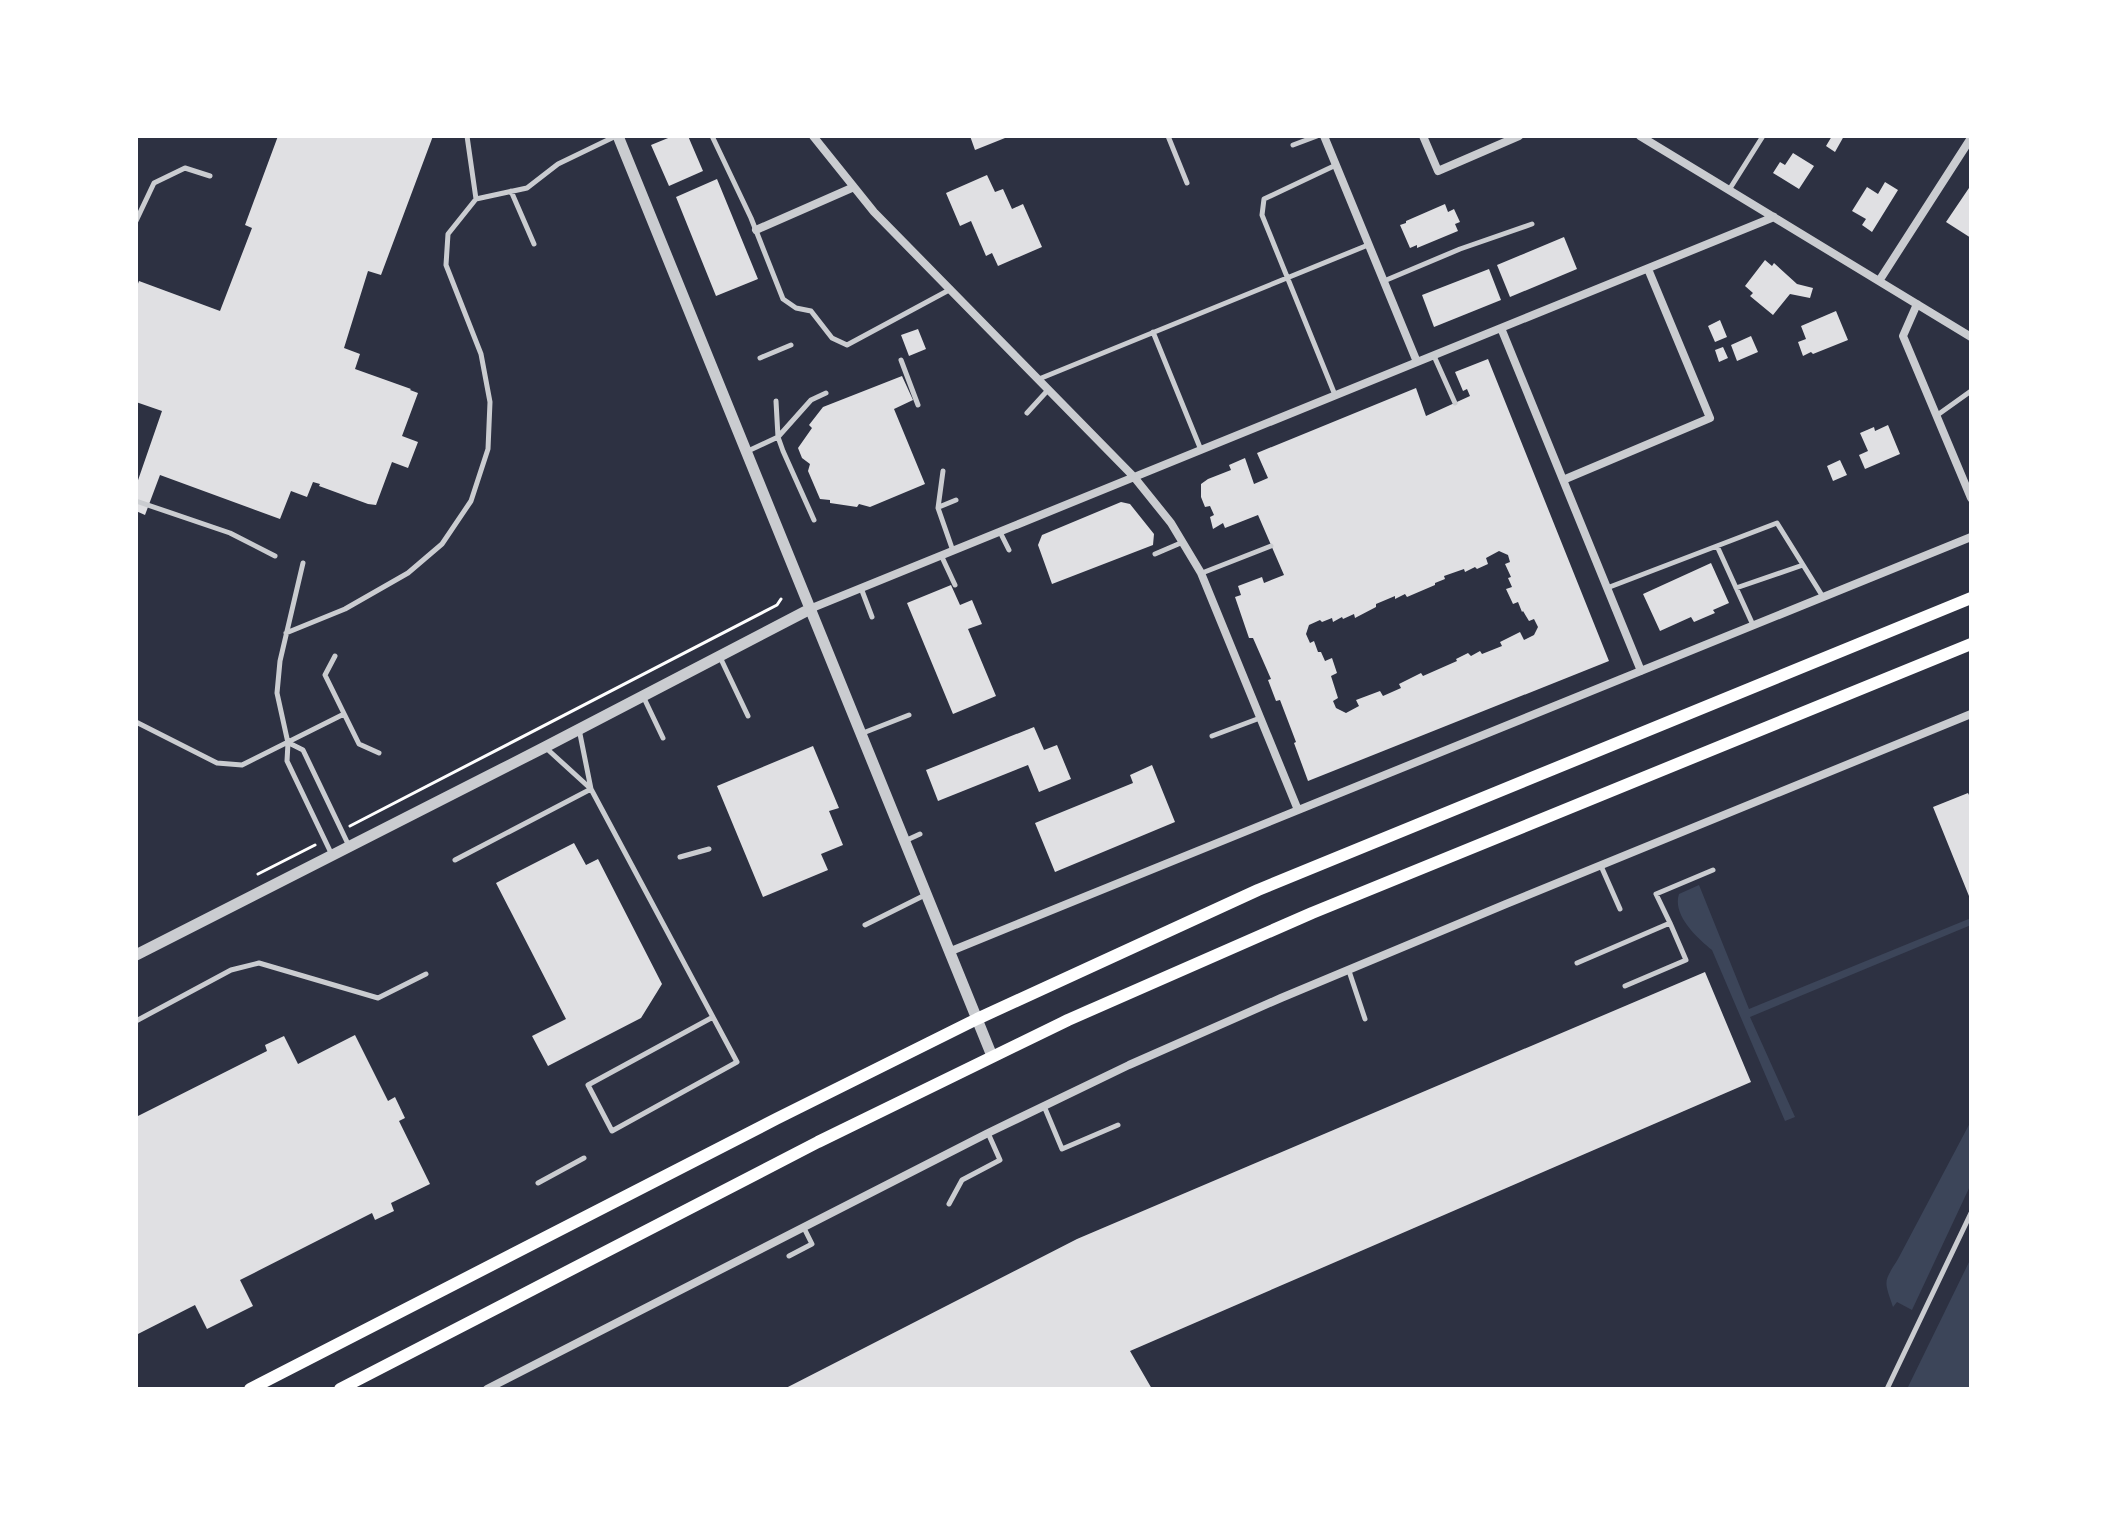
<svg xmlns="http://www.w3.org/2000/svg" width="2107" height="1525" viewBox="0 0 2107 1525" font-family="Signika,sans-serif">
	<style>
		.green { fill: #3c4559 }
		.building { fill: #e0e0e3; fill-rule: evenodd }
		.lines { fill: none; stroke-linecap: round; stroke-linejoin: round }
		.path { stroke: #fff; stroke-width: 3 }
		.service { stroke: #caccd0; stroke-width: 5 }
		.minor { stroke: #caccd0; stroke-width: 8 }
		.tertiary { stroke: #caccd0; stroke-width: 11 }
		.secondary { stroke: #fff; stroke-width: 12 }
	</style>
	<rect width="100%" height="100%" fill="#2d3142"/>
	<path class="green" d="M1699,885L1749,1009L1971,918V925L1750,1017L1795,1117L1785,1121L1712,950C1697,938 1672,915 1679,894Z
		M1971,1121V1184L1912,1310L1897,1302L1893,1307C1884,1280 1883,1283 1898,1259Z
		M1971,1258V1389H1907Z"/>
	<path class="building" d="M278,136H433L381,275L368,271L344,348L360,354L355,369L411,389L410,390L418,393L402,436L418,442L408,468L392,462L376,505L368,504L319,486L320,484L313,482L307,497L291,491L280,519L160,475L145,515L136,511V486L162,411L136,402V289L139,281L220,311L252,228L245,225Z
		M673,136H688L703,171L669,186L651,145Z
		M970,136H1010L975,150Z
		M1832,136H1844L1835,152L1826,146Z
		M1793,153L1814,166L1799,189L1773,173L1780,162L1785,165Z
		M987,175L995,192L1003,189L1012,209L1023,204L1042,247L998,266L992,253L986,256L971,221L960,226L946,193Z
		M717,179L758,279L716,296L676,197Z
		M1885,182L1898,190L1872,232L1862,225L1866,219L1852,211L1867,187L1878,194Z
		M1971,185V238L1946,222Z
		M1445,204L1448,212L1454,209L1460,222L1455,224L1458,231L1417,248V245L1410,248L1400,225L1406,223V221Z
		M1564,237L1577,269L1510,297L1497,265Z
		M1765,260L1772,266L1774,263L1797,284L1813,288L1810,298L1790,294L1773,315L1750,296L1753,293L1745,286Z
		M1489,269L1501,300L1434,327L1422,295Z
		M1836,311L1848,340L1813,354L1811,352L1803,356L1798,342L1806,339L1801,326Z
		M1720,320L1727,337L1715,342L1708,326Z
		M918,329L926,349L909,356L901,335Z
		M1751,336L1758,352L1737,361L1731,345Z
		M1723,347L1728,358L1719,362L1715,350Z
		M1488,359L1609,661L1308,781L1294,743L1296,742L1280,700L1276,701L1268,680L1271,679L1253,638H1249L1235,597L1241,595L1238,586L1262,577L1264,583L1284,575L1258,515L1225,528L1223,523L1213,529L1210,517L1214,515L1210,506L1205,507L1201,497V484L1208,479L1231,470L1229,465L1245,458L1254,484L1268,478L1257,453L1416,388L1426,416L1470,396L1467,389L1463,391L1455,372ZM1499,551L1508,555L1510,562L1505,564L1511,577L1508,578L1512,587L1506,589L1513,604L1518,602L1522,612L1523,611L1529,621L1534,619L1538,627L1534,635L1524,640L1520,632L1500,642L1502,646L1482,654L1480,651L1471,656L1468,653L1456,659L1457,661L1423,676L1421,673L1399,684L1401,688L1383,696L1380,691L1356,700L1359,706L1346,713L1336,708L1333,701L1338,698L1331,676L1337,673L1332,658L1325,661L1321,652H1318L1314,641L1310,643L1306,634L1309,625L1320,620L1322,622L1332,618L1333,622L1342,617L1343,619L1354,614L1355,618L1376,607V604L1395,596V599L1405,594L1407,597L1435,585V583L1445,579L1444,576L1464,569L1465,572L1475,567L1477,569L1488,564L1486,558Z
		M902,376L913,400L894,409L925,484L870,507L859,504L857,507L830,503V500L820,499L808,471L810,464L802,458L798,448L812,428L809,425L823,407Z
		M1888,425L1900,454L1865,469L1859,455L1868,451L1860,433L1874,427L1875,431Z
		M1840,460L1847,475L1833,481L1827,466Z
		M1121,502L1130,504L1154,534L1153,545L1052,584L1038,545L1042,535Z
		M1711,563L1729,603L1713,610L1715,613L1694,622L1691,617L1660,631L1643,594Z
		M951,585L960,605L972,600L982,624L968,629L996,696L953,714L907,603Z
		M1034,727L1044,750L1057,745L1071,779L1039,792L1028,765L938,801L926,770Z
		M813,746L839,808L829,811L843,845L821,854L828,870L763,897L717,786Z
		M1152,765L1175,822L1055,872L1035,823L1133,783L1130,775Z
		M1968,793L1971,799V901L1933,807Z
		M574,843L586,865L598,859L662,984L641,1018L548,1066L532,1036L566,1019L496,883Z
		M1705,972L1751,1082L1130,1351L1152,1389H784L1077,1239Z
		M355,1035L388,1101L395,1097L405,1118L399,1121L430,1184L391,1203L394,1211L375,1220L372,1213L240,1280L253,1306L207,1329L195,1305L136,1335V1117L267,1051L265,1045L284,1036L298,1064Z"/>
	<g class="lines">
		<path class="path" d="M350,826L777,605L781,599
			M258,874L315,845"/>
		<path class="service" d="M467,136L476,199
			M712,136L751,218L783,299L796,308L811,311L832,338L847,345L951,289
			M1168,136L1187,183
			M1293,145L1317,136
			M1729,190L1763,136
			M511,191L534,244
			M136,221L154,183L185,168L210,176
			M1384,281L1460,249L1532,224
			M1153,332L1201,450
			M1434,356L1455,403
			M760,358L791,345
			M901,360L918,405
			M1039,379L1368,245
			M1335,395L1262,215L1264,199L1336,165
			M776,401L778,437L783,451L814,520
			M1027,413L1048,390
			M1936,416L1971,391
			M748,451L778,437L811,400L826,393
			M943,471L938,508L953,551
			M136,501L230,533L275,556
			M939,507L956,500
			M1000,532L1009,550
			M1717,546L1753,625
			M1155,554L1183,542
			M941,555L955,585
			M303,563L280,661L277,693L288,743L287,761L332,855
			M1202,573L1271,546
			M861,588L872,617
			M1607,588L1777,523L1823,597
			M1736,588L1803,565
			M286,633L345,609L408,573L442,544L471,501L488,449L490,402L481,354L446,265L448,234L476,199L527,188L558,164L616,136
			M719,655L748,716
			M335,656L325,675L359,744L379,753
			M643,696L663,738
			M136,722L217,763L242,765L344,714
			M579,729L591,789L737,1062L612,1131L588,1085L713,1017
			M863,733L909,715
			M1212,736L1260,718
			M289,743L303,750L349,846
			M546,748L591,789
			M907,840L920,834
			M680,857L709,849
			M455,860L591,789
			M1601,866L1620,909
			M865,925L927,894
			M1577,963L1670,923L1656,894L1713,870
			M1349,971L1365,1019
			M1625,986L1686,960L1670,923
			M136,1021L231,970L259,963L378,998L426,974
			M1044,1106L1062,1149L1118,1125
			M538,1183L584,1158
			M949,1204L962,1180L1000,1160L988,1133
			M789,1256L812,1244L804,1228
			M1887,1389L1971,1213"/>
		<path class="minor" d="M813,136L874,212L1134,477L1171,523L1201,573L1298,810
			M1324,136L1417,362
			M1423,136L1438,171L1519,136
			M1640,136L1971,337
			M756,230L854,187
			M1879,281L1971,138
			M1917,304L1903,336L1971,498
			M1501,328L1641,671
			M1563,480L1710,418L1648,269
			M812,608L1774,217
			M951,951L1971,537
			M487,1389L988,1133L1129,1065L1281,998L1506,904L1971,714"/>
		<path class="tertiary" d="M618,136L992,1056
			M136,955L545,747L812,608"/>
		<path class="secondary" d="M250,1389L776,1119L977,1019L1258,890L1971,598
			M340,1389L818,1142L1068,1020L1312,913L1971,644"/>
	</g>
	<rect width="2107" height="1525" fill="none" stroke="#ffffff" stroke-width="276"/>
</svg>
